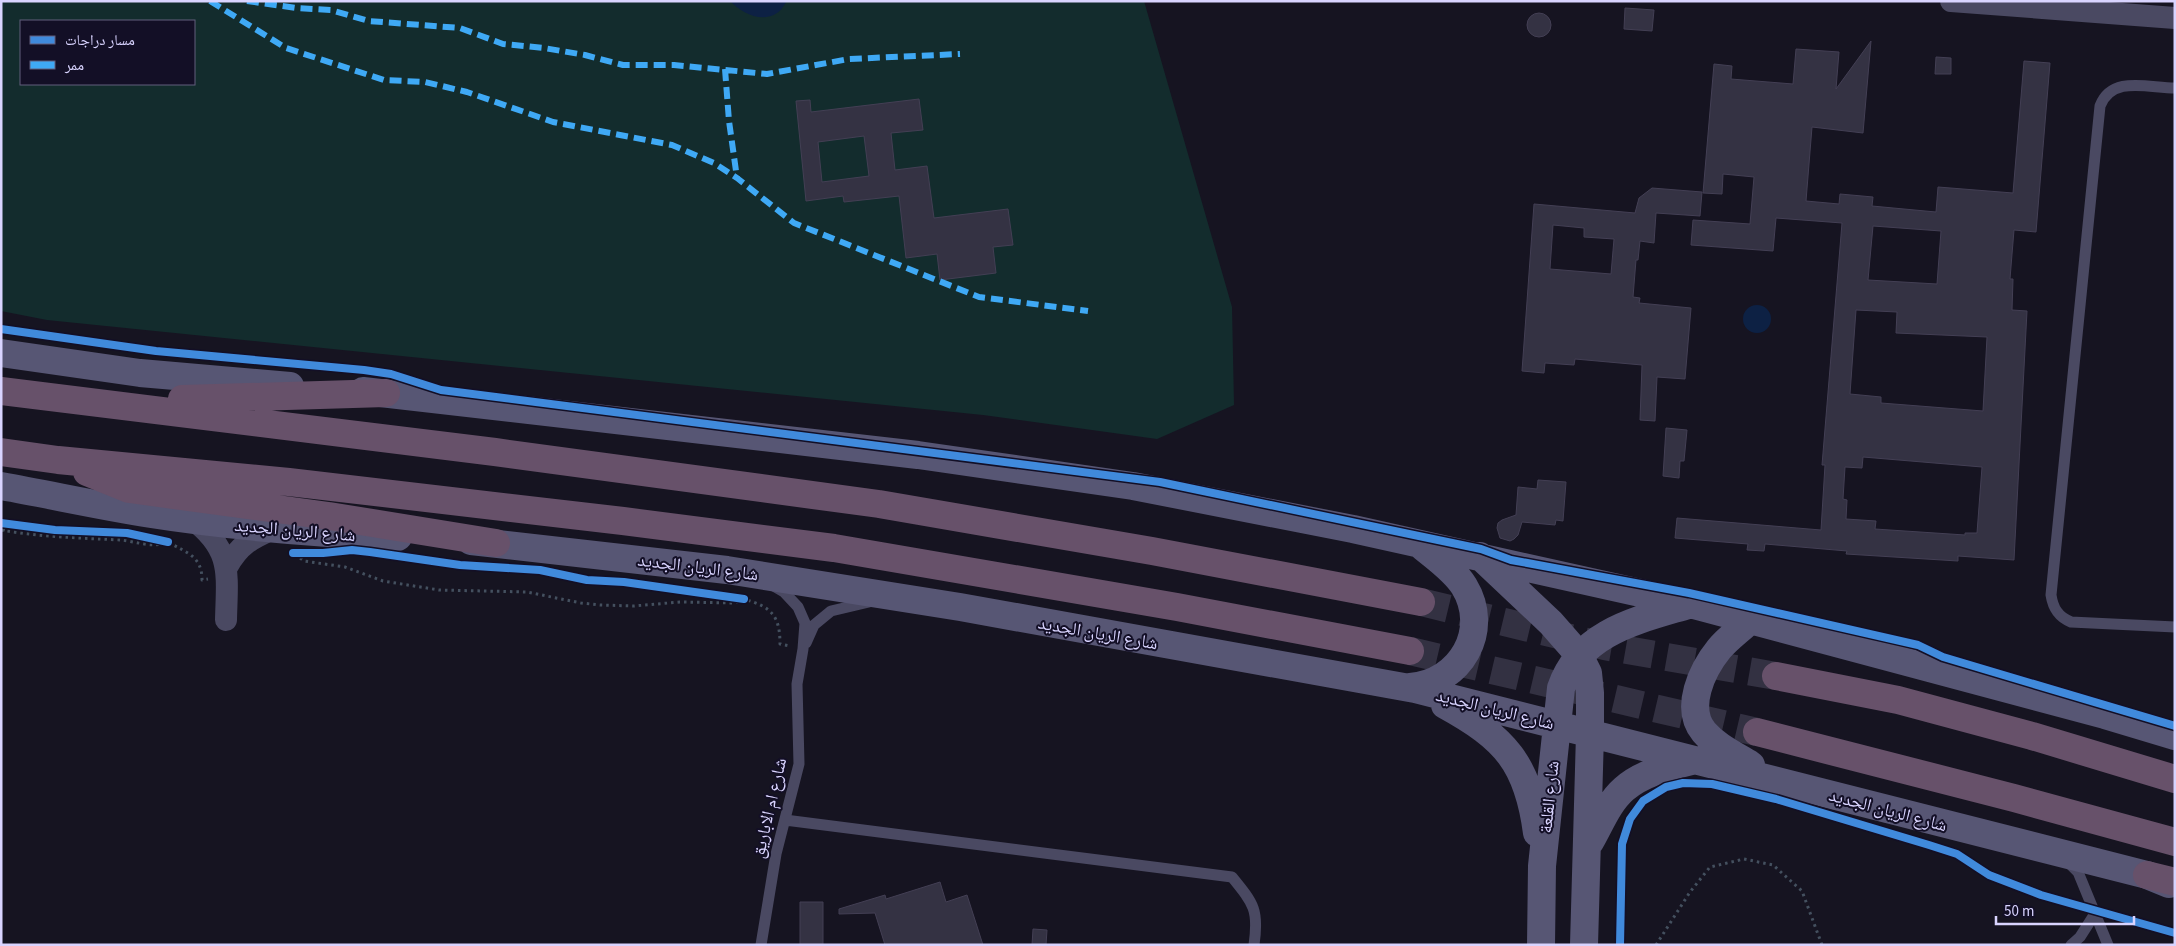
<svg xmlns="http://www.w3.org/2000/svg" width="2176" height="946" viewBox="0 0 2176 946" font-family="'Source Sans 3','Noto Naskh Arabic',sans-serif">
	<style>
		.green { fill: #132c2d; fill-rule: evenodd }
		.water { fill: #0d2144 }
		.building { fill: #343243; stroke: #433f54; fill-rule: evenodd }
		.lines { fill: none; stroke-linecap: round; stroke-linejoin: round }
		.highway-tunnel { stroke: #333142; stroke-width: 28; stroke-dasharray: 28 14; stroke-linecap: butt }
		.path { stroke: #44505f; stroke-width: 3; stroke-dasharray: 2.5 4; stroke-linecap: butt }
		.lane { stroke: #4a4962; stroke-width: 11 }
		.street { stroke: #4a4962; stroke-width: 22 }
		.secondary { stroke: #575674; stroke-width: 28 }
		.highway { stroke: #67516a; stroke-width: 28 }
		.quiet { stroke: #3fa9f5; stroke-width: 6; stroke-dasharray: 12 6; stroke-linecap: butt }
		.cycleway-casing { stroke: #130f26; stroke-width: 11 }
		.cycleway { stroke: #408adc; stroke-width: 8 }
		.labels { text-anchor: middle; stroke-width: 4; stroke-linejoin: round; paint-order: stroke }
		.street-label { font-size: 18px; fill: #d9d4ff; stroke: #130f26 }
	</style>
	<rect width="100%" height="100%" fill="#161421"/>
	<path class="green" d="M1,1H1144L1232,307L1234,405L1157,439L983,415L47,320L1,311ZM21,21H194V84H21Z"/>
	<path class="water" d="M730,1H787C784,5 781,11 777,13C761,24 741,12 730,1Z
		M1743 319a14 14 0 1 1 28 0a14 14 0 1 1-28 0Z"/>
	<path class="building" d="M1625,8L1654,10L1652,31L1624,29Z
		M1527 25a12 12 0 1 1 24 0a12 12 0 1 1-24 0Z
		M1871,41L1863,133L1812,127L1806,201L1839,204L1840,194L1873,197L1872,206L1936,212L1938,187L2013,193L2024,61L2050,63L2036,232L2014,230L2010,279H2013L2012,310L2027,311L2014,560L1958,556V561L1846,554L1847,551L1765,544L1764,551L1747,550L1748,544L1675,538L1677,518L1821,530L1825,465H1822L1842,223L1776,218L1773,251L1691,245L1693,220L1750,224L1754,177L1723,174L1722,194L1703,193L1714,64L1732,66L1731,79L1793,84L1796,49L1839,52L1836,89ZM1873,226L1941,231L1937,284L1868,280ZM1856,310L1897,312L1896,333L1987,337L1983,411L1881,403V397L1850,394ZM1863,457L1982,467L1977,533H1965V535L1875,529L1876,521L1846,519L1847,500L1843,499L1845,467L1862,468Z
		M1936,57L1951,58V74H1935Z
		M919,99L923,130L891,133L895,170L927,166L934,218L1008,209L1013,245L993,247L996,273L940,280L937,254L906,258L899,196L844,202L843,196L806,201L796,101L810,100L811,112ZM864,136L869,176L822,182L818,142Z
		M1652,188L1702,192L1700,216L1656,213L1654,243L1640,241L1638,260H1636L1633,297L1640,298L1639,303L1691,308L1685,379L1657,377L1655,421L1640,420L1642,365L1575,359L1574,365L1545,363L1544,373L1522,371L1534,204L1635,213L1639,198ZM1553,225L1584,228V237L1614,239L1611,274L1550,269Z
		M1666,428L1687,430L1684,461H1680L1679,478L1663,476Z
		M1538,480L1566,482L1563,521L1556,520L1555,525L1522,522L1518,535L1514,539L1510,541L1500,538L1497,528L1498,523L1502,520L1516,515L1518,487L1537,489Z
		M940,882L946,902L967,895L983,945H885L875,913L839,914V909L885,895L886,899Z
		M800,902H823V945H800Z
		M1033,929L1047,930L1046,945H1032Z"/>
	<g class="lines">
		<path class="highway-tunnel" d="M1421,602L1604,646L1776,676
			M1410,651L1757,732"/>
		<path class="path" d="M1,530C41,537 80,538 120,540C135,541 154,549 168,542C187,553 202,556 202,580L208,579
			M3,531L5,524
			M295,554L304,561L345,567L383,581L439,590L527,592L581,603L600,605L634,606L680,602L735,603L744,599C771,607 780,615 780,644L790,646
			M1656,945L1690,892L1710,867L1744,859L1773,865L1802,891L1822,945"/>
		<path class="lane" d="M2175,88C2148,88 2112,75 2100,106L2051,595C2053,608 2058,617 2071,622L2175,627
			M806,643L814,625L831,611L869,602
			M785,820L1232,877C1254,904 1259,910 1254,945
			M2068,862L2078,872L2108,945
			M761,945L776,854L799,764L797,684L803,649L805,623L798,607L784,592L772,585
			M2071,945L2080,937L2096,912"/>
		<path class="street" d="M1951,1L2175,18
			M192,519C233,550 227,574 226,620
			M227,567C240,544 251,539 275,528"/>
		<path class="secondary" d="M1,353L140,373L290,386
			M363,391L918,455L1133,486L1353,529L1690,604L2105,715L2175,736
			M1,486C51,495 101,506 151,514C233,527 316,533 398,537
			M471,541L727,570L960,607L1415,689L2147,875L2169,884
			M1480,556L1551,623L1579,655L1588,673L1590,693V734L1584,945
			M1750,620C1740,630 1728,638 1719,649C1702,670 1684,708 1704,732C1717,747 1735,755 1751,765
			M1410,687C1461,683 1491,630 1464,586C1454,570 1436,558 1422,546
			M1445,705C1505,738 1528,763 1537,833
			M1590,842C1600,825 1608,803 1624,789C1643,772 1672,766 1696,760
			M1541,945L1542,866L1561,688C1580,632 1638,620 1688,605"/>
		<path class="highway" d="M1,391L495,452L879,504L1152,551L1421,602
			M182,399L386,393
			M1,452L58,460L289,482L623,521L834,548L1177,607L1410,651
			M87,472L129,489L329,516L496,543
			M1776,676L1898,700L2032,736L2175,779
			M1757,732L2014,798L2175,842
			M2147,875L2175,882"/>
		<path class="quiet" d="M210,1L286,48L384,80L425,82L467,92L553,122L672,145L714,163L737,178L794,223L979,297L1088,311
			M247,1L297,8L331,10L369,21L460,28L503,44L544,48L585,55L623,65H674L767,74L849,59L960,54
			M725,69L729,121L737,178"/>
		<defs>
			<path id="cycleway" d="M1,329L156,351L364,370L391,374L441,390L1160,482L1481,549L1511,560L1689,593L1918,645L1943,657L2175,726
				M1,523L55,530L127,533L168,542
				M293,553H323L352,550L370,552L460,565L540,570L587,580L624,582L744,599
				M1620,945L1622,844L1630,819L1643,801L1666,787L1683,783L1712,784L1776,799L1929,845L1957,854L1989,875L2041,895L2175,933"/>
		</defs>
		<use href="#cycleway" class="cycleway-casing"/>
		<use href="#cycleway" class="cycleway"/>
	</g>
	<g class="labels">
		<g class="street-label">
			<text transform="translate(295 530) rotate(5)" y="6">شارع الريان الجديد</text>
			<text transform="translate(698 567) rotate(7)" y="6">شارع الريان الجديد</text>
			<text transform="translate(1098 633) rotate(10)" y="6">شارع الريان الجديد</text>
			<text transform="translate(1495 709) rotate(14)" y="6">شارع الريان الجديد</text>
			<text transform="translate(1549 797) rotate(-84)" y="6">شارع القلعة</text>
			<text transform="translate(769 808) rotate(-77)" y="6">شارع ام الاباريق</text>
			<text transform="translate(1888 810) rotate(15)" y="6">شارع الريان الجديد</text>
		</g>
	</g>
	<rect width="2176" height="946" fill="none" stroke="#d9d4ff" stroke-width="5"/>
	<rect x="20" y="20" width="175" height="65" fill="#130f26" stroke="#625e7d"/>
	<rect x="30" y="36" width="25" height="8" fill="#408adc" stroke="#625e7d"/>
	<text x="65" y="45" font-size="15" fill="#d9d4ff">مسار دراجات</text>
	<rect x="30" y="61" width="25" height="8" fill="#3fa9f5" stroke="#625e7d"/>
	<text x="65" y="70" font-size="15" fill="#d9d4ff">ممر</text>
	<path d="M1996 916v8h138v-8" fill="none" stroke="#d9d4ff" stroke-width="2.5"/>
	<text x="2004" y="916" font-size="15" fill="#d9d4ff" stroke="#130f26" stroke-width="4" paint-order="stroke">50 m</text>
</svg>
